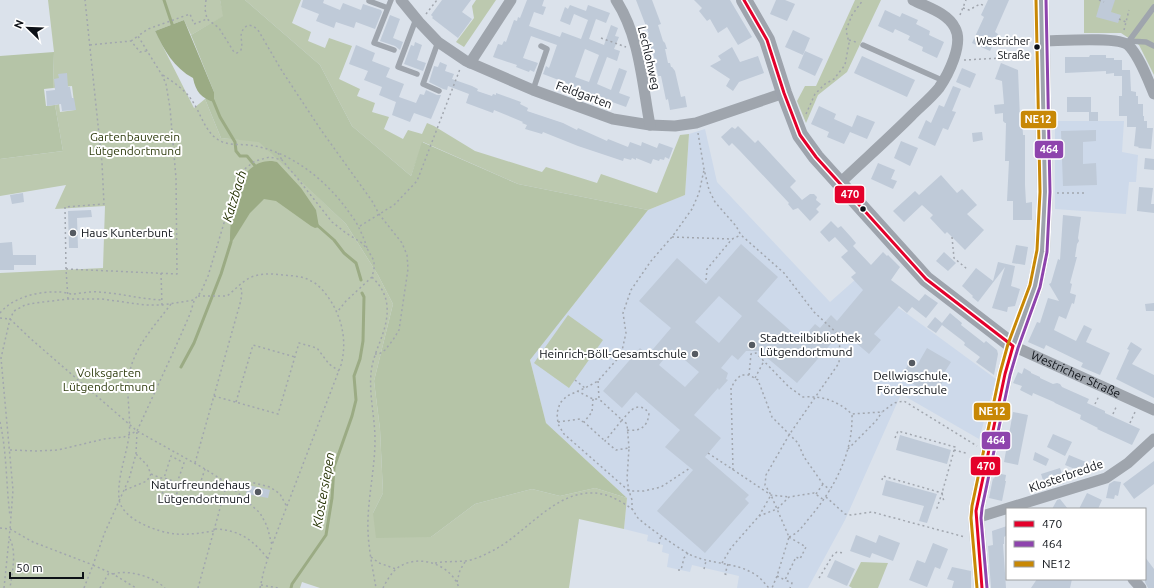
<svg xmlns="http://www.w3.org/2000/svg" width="1154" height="588" viewBox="0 0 1154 588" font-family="Ubuntu,sans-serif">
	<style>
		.built { fill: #cdd9ea }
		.green { fill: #bcc9af }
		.forest { fill: #b5c4a7 }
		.water { fill: #9bab84 }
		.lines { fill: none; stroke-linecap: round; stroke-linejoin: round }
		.stream { stroke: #9bab84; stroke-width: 3 }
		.building { fill: #bfcad8; fill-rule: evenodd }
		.path { stroke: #a1a6ae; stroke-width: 1.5; stroke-dasharray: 2 3; stroke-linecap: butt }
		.lane { stroke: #9fa5ad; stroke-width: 5.5 }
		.street { stroke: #9fa5ad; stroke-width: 11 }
		.secondary { stroke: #9ea4ad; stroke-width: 16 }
		.bus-1-casing { stroke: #fff; stroke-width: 6 }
		.bus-2-casing { stroke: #fff; stroke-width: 6 }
		.bus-3-casing { stroke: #fff; stroke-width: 6 }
		.bus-1 { stroke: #e4002b; stroke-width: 3 }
		.bus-2 { stroke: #8e44ad; stroke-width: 3 }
		.bus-3 { stroke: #c88805; stroke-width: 3 }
		.bus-dot { fill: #0d1117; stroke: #fff; stroke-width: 1.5 }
		.poi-dot { fill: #555a61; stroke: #fff; stroke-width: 1.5 }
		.labels { text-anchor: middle; stroke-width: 4; stroke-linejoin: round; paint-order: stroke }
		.bus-label { font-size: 11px; fill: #0d1117; stroke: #fff; text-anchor: end }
		.street-label { font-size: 12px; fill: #0d1117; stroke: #fff }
		.park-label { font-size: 12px; fill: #313e11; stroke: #fff }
		.poi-label { font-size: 12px; fill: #0d1117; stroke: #fff; text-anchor: start }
		.water-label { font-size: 13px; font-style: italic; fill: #253203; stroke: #fff }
		.line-badge { stroke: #fff; stroke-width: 1.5 }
		.badge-label { font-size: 11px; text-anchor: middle; font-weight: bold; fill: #fff }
	</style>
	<rect width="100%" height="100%" fill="#dbe2eb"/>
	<path class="built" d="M1055,121H1124L1122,152L1138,155L1136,182H1129L1126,214L1055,209Z
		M705,129L717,182L830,302L856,279L906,313L996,379L979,439L901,394L845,520L808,588H737L739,576L692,565L690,572L667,567L669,554L662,552L663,545L647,541L648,535L624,529L627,498L546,423L530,360L648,210L685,195L689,134Z"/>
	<path class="green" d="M48,0H220L224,16L191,35L184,20L155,31L195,110L194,108L205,99L221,138L259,141L346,224L378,275L393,304L374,381L380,429L383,493L373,513L431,537L475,504L532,489L560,496L595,488L627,498L624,529L579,519L569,588H320L302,582L300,588H0V273L103,268L105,206L55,209L66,185L0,196V159L63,151L55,105L59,104L60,112L75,110L72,86L53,88L54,52Z
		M245,0H301L292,23L311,32L308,41L325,48L329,38L352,46L339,79L360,89L357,96L375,103L372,112L389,117L384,129L403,139L408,130L422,134L427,123L434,126L475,151L542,172L546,167L597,183L601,174L657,193L680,135L689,134L685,195L648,210L518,184L423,142L411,176L352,126L320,65Z
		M476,0H496L464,47L456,42L474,18L472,6Z
		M855,0H881L847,72L818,95L806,123L797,101L805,86H816Z
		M1084,0H1154V75L1139,45L1121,33H1084Z
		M568,315L603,340L569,388L534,363Z
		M861,562L888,563L878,588H852L849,586Z"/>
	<path class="forest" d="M220,0H245L320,65L352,126L411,176L422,142L518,184L648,210L530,360L546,423L627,498L595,488L560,496L532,489L475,504L431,537L376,538L373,513L383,493L380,429L374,381L393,304L378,275L346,224L259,142L221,138L205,99L214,92L191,35L223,16Z
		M54,52L53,88L44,89L46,106L55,105L63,151L0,159V56Z"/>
	<path class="water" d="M184,20L214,92V102C201,98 196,92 193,78C174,68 164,50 155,31Z
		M272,161L277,162L301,188L316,210L319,227L315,228L311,226L276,201L264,199L250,213L230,245C230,222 232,180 254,166C259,162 266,161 272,161Z"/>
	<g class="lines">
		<path class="stream" d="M164,0L173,27
			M213,100L220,117L235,142L236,151L240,156H247L256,167
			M317,225L334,240L344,253L356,263L361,280
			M181,367L194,343L221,274L231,242
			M291,588L292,584L326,535L332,498L334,467L352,416L356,400L354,376L360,359L363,341L364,297L362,293"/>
	</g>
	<path class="building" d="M303,0H324L323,3L340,10L343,3L361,10L363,4L381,10L382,12L375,29L356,22L354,28L336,22L334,28L316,21L319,14L301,7Z
		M442,0H471L462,12L472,19L458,38L432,18L433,17L431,15Z
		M527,0H544L542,6L546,7L543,15L534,12L529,26L560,37L562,32L581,39L588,20L574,14L570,25L560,21L565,7L568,9L570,5L586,11L588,5L610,13L606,23L596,19L589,39L604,45L611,25L618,28L615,36L619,37L614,49L620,51L617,61L607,57L597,84L611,90L619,68L627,71L619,93L630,97L626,107L568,86L569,84L543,74L546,66L549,68L557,45L531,36L523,58L538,63L534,72L530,70L529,72L516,67L517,65L493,57L498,44L502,45L504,41L506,42L514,20L517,21L518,17L520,18ZM585,49L599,55L589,82L575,77Z
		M636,0H652L661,24L658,25L663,41L665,43L667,49H665L668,63H670L671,67H672L675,71L681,97L685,96L687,107L670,110L668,99L666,100L661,76H658L653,52L650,53L646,35L649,34Z
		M694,0H730L752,37L738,45L727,27L718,33L710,19L707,21L699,11L702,8Z
		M776,0H785L795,4L787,21L770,14Z
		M988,0H1009L995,32L998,34V35L990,51L972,43L984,17L981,15Z
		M1101,0H1115L1111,12L1121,15L1118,23L1096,17Z
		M885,10L900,17L902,13L918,20L916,24L930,31L929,35L944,42L937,58L922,51L923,47L908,40L910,36L895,29L893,33L878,26Z
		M390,15L400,19L393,38L403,42L400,50L395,46L380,41Z
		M793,30L810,38L803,55L785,47Z
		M415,42L422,45L417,60L426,63L423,71L404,64L411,45L414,46Z
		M356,45L375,53L372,61L390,68L386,77L404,84L399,97L416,103L420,94L424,95L426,90L437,95H441L431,119L414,113L410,122L392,115L396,102L379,95L382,87L364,80L368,71L349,64Z
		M732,47L740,62L758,56L764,73L739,82L733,91L726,86L730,79L710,66L721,60L718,56Z
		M805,51L823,59L815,76L798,68Z
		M1090,55H1106V58H1114V60H1122V70H1130L1131,91L1136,92V96H1138V104H1143V116H1144V121H1147V128H1153L1151,149L1138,148L1139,147L1134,146L1136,127H1127V116H1119V96H1122V72V76H1114V73L1106,74V71L1065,73V57H1089Z
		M862,56L915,80L907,97L854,73Z
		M440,62L447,65L445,71L454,74L452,79L472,86L478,89L477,91L492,96L493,94L496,95V93L521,102L520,104L528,108L527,111L563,123L577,130L578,128L607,141L608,139L628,147L630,142L641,146L642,142L657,148L659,143L673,148L669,159L665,157L664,160L660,159L659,161L653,159L651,164L636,158V160L632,158L631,160L624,158L623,161L578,146L543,132L542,134L525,129L527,125L522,123L523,122L494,110L493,113L466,103L469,94L448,86L447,90L443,89L429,82L434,66L438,67Z
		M1001,63L1018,70L1020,119H1022L1023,135H1025V185L1026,203L1032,202V220H1013V201H1007L1009,161H1005L1006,123H1005L1003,121V113L995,114L994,105L1004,104L1002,81L995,79Z
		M962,68L976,74L970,88L956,82Z
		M67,73L68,87H70L72,98H74L76,110L62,111L61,104L47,106L46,91L55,90L54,79L59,78L58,74Z
		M953,86L961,89L952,111L956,112L948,130L943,128L935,146L918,138L926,120L931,123L939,105L944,107Z
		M1067,97H1091V112H1067Z
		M819,106L836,114L834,119L852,127L857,115L875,122L867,139L850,132L844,144L827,137L829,132L811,124Z
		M1089,112H1098V121H1089Z
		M738,126L755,143L758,140L796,181L790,187L802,200L810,194H814L817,197L816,200L821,204L816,209L819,212L810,221L798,208L793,210L788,204L789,203L740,151L732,143L729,146L721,137L732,127L735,129Z
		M1096,130V141L1083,142V164L1096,163L1097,185L1063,186L1061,131Z
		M982,132L983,140L973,142L972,133Z
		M901,141L918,148L910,166L894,158Z
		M1145,158L1154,159V170L1144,169Z
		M878,163L895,170L891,179L897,181L893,189L871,179Z
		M941,175L957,193L962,189L977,205L967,214L984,230L965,250L947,232L945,234L930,218L933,215L922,205L904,222L893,211L915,191L919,195Z
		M1139,187L1153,188L1151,204H1154V213L1137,211Z
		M23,193L24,202L12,204L10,195Z
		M91,210L92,217L77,218L78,248H69L68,211Z
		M1063,215L1081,217L1078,238L1079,241L1077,244L1075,257H1077L1070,283L1072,284L1070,293L1076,295L1074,304L1072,303L1066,319L1059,316L1054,330L1076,341L1084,325L1092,329L1086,342L1110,353L1100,375L1081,367L1083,363L1046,345L1044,349L1028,342L1037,322L1040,323L1048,298L1059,301L1049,284L1051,283L1058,259L1060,260Z
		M831,221L838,228L841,226L851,237L856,243L853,246L871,265L883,252L887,256L888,255L900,267L891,280L919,301L925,294L938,303L926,318L912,307L907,313L899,306L874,334L881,340L869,354L842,331L797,383L759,351H746L738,360L732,355L721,368L728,373L726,379L728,380L719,390L718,388L694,415L721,438L705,457L749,495L745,499L749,503L705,553L657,511L693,470L665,447L680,430L636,392L622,408L603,391L640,348L648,355L671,328L639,301L677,258L706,284L741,244L778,277L757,301L801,340L815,324L820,328L831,315L837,321L863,290L851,277L856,273L841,257L848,251L835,237L829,242L820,232ZM719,296L742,316L719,343L695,322ZM672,349L699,372L685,387L659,365Z
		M12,242L13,255H36V265H14V270H0V243Z
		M1016,245L1028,247L1025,265L1012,263Z
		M944,252L956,263L948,271L936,261Z
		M998,262L1015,266L1011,286L1020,289L1015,306L1008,307L1007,312L992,308L1005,267L978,302L972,297L973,296L962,286L976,268L993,281Z
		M1154,303V311H1146L1145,304Z
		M950,313L962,323L961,325L984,343L986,341L997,350L998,354L994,375L976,362L980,357L964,345L965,343L963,341L942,325L936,333L927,327L935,317L942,323Z
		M1131,342L1142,349L1132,364L1154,375V398L1116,379L1129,350L1127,349Z
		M927,348L951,362L944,373L947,375L934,396L901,377L909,363L916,367Z
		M1024,368L1031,372V373L1040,377V378L1053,384L1057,383L1060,384L1062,387L1089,399L1087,403L1105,411V413L1140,429L1132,445L1097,429L1098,428L1080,419L1081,415L1055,403L1054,402L1033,393L1032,396L1020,390L1022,386L1013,383L1018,372L1022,374Z
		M1013,412L1028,415L1018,465L1004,462Z
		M1053,434L1072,442L1065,456L1047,447Z
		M900,435L951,450L947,464L896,450Z
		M1035,452L1049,459L1046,466L1033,460Z
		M1069,455L1086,462L1082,472L1065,465Z
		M1154,461V484L1134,499L1123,484Z
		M1060,468L1065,483L1031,492L1029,484L1043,480L1041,474Z
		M996,473L1006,475L1005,481H1006L1002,501L989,498L993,478L994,479Z
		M886,480L937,494L927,523L919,521L924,506L882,495Z
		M1114,481L1121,482L1118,496L1115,495L1114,499L1106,498L1109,484Z
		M248,485L270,490L268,498L246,494Z
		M1087,493L1102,500L1098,509H1079Z
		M1060,499L1068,509H1052L1057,500Z
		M1007,526V535L1004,537V544H1003L1006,588H991L988,546L993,545L992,531Z
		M856,535L876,543L879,535L900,543L893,561L872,553L870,558L850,551Z
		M933,543L948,549L940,569L935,567L927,587L909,580L917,560L925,563Z
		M1145,557L1154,569V588H1148L1145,582Z
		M835,560L855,569L847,586L827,577Z
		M952,567L971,571V588H952L954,581L947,579Z
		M1037,579H1072L1070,588H1031Z"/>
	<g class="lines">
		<path class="path" d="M206,0L205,9L207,19L219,28L234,52L237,53L241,50C244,40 236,33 248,25L253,26L258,30L282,71L321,130L372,201L379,214L402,243L407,255L408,269L399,330L393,340L385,350L379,354H375
			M1099,0L1104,2
			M963,8L969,10L980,4L985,6
			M426,14L437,0
			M960,15L966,0
			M1119,19L1126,22
			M1124,30L1129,10
			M601,38L626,47
			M849,40L856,42
			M131,41L138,36
			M90,45L131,41L140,52L147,51
			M964,60L1002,58L1030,54
			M163,75C173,82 184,89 191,99C200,111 204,130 217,139C228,147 243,143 255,146C292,153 324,179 346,208C350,214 356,221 359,228C362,234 365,241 367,248
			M806,114L815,94L825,84L834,79L845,65L849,43L846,30L852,15L863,0
			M698,133L704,169L709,190L715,202L736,226L741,235L784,273L814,312L840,336L839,363L789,435L766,475L765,485L771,495L789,537L777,576L772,588
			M278,153L282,160
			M1057,193H1086
			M360,226L394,205L417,181L460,69
			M672,237L732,239L741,235
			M952,237L954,258L967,269
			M66,269L177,274L176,178L170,108L166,84L162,75L138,36L148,29L190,14L194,24L207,19
			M161,273L162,305
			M372,277C380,285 386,294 387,306C389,331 373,350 371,373C369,396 375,417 375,440C375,466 369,492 368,519C367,542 372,565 376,588
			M706,280L707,269L732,239
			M198,296H227C236,289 243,280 254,276C264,273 274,274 284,275C293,276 303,276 311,281C316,283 321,288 325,293C341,313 348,339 341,365L272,545L267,526L260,513L227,483L198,588
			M68,299L66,269L65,207L104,204L102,163L85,0
			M171,304C153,328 131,350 128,382C127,400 131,419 129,436C126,457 117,478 119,499C122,520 158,532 175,534C188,535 201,533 214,531
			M0,313C13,297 39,291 59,292C63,292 67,293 71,294C79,294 89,291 98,292C119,293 140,299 162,300
			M0,318L10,319L31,339L137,431L205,469L227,483
			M749,375L751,354L756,353L789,387L803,397C823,396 836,400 852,414L882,412L894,403L904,401L977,446
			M755,378L764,361
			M575,380L585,388
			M598,381L599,399L622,420L605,441L616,450L629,448L627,479L629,491H644L661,487L690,468
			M577,391L593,399H599
			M214,396L278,414L299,343L317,348L329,364L339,371
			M593,399L592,412L584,422L605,441
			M236,402L253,345L295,357
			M1095,404L1099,396
			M1113,414L1117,405
			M0,422C7,453 6,485 10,516
			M558,422L580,419L583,422
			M1130,423L1135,412
			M627,430C641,432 648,426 649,413C638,400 630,411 622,420L627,424L629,448
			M895,438L898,431L955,447L942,493L944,502
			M848,449L876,421L882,412
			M10,450L37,451L58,450L104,439L124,437L137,431L176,346L190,314L194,301
			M954,450L966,453
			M708,453L771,495L789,497
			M195,463L241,300L242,290L239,286
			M733,470L731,388L735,381L741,375H749L758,380L772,417L798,443L804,457L823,484L830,490
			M151,474L161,478H164
			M882,480L883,476L942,493L936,511
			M177,483L184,463L171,456L164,478C178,483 185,484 200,484L205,469
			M200,484L225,490
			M158,489L164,494L175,499L180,484
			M125,490L147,481L151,474L147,465L136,454
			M235,490L245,484L254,483L270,487L280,494L287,507
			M816,494L823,484
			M826,497L845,514L851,515L872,512L965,537
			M632,510V500L629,491L564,434L558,424L557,413L560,403L567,396L585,388L598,381L621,355L626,333L623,313L631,290L651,261L672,237L692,209L699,193L704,170
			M759,516L777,509L789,497L814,493L824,500
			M0,528L10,529L33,542L93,565L105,532L129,479L136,454L137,431
			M215,529C240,530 253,540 268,559
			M789,537C799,533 804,524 811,516C835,487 853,453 852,414
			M789,537L806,547L800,559L796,557L785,580L792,583L790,588
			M10,539C17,553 12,573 10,588
			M659,544L661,535
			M371,557L379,563L396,569
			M435,563C445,561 455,562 465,561C475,560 486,554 494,550C530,531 562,480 609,496C617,499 627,505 633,510C635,513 636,516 638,518C650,529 673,544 687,553C708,565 735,561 756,575C761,578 765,584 769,588
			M722,563L731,548L759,516L771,495
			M728,564L725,574L728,575
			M704,569L706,561
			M678,570H681L684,558L688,553
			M113,574C128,569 154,577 165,588
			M777,576L785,580
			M819,578L833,555L837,552L843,553
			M457,582L460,570L465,562
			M261,585L278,588
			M4,588L10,529L13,490L1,358L10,319L14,311L25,305L35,303L68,299H102L145,305H162L194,300L201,292L208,276L237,180L242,171L255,161L270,157L282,160L298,179L332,222L346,233L362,243L368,250L374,261V269L372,277L346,301L338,311
			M84,588L93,565L113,574L136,588
			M100,588L109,573
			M260,588L264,570L272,546
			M383,588C386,582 390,575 395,570C415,552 451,563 459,588"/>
		<path class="lane" d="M391,0L374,43L394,50
			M369,1L388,8
			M416,19L398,67L417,74
			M1129,41L1154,7
			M1129,41L1146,42L1154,46
			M438,42L423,84L439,91
			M863,45L944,81
			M533,90L547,49L541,46"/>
		<g class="street">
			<path d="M401,0L419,22L438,42L466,61L533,90L613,119L650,125L675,126L696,123L784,93"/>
			<path d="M616,0C640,37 642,83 650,125"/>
			<path d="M1042,41C1058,41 1118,36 1128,45C1139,55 1148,80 1154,94"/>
			<path d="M470,63L511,0"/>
			<path d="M840,183C863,161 888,139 911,116C920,107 931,98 939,88C948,75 964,44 955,28C948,13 927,7 913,0"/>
			<path id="s1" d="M1013,346L1154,410"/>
			<path d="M976,518L1106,478L1128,463L1154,439"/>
			<path d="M1133,579L1141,588"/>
		</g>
		<path class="secondary" d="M744,0L767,40L784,93L800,135L816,157L926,279L1013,346
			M982,588L976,518L977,507L1005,374L1013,346L1035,286L1042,251L1045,192L1041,0"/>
		<defs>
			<path id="bus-1" d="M744,0L767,40L784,93L800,135L816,157L926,279L1013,346
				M982,588L976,511L1005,374L1013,346"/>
			<path id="bus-2" d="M987,588L981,518L982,508L1010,375L1018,348L1040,287L1047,252L1050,192L1046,0"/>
			<path id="bus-3" d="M977,588L971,518L972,506L1000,373L1008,344L1030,285L1037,250L1040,192L1036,0"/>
		</defs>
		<use href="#bus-1" class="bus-1-casing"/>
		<use href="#bus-2" class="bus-2-casing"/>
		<use href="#bus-3" class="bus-3-casing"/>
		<use href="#bus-1" class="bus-1"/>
		<use href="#bus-2" class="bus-2"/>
		<use href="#bus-3" class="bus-3"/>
	</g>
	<g class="bus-dot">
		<circle cx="1037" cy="47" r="3.5"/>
		<circle cx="863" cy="209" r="3.5"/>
	</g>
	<g class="poi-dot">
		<circle cx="73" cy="233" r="4"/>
		<circle cx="752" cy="345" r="4"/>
		<circle cx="695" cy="354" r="4"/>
		<circle cx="912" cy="363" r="4"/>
		<circle cx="258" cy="492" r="4"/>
	</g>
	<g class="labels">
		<g class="bus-label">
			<text x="1030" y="45">Westricher<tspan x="1030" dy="14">Straße</tspan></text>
		</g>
		<g class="street-label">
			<text transform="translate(649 58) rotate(77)" y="4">Lechlohweg</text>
			<text transform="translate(584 95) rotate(20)" y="4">Feldgarten</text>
			<text dy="4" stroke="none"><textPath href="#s1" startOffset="69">Westricher Straße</textPath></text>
			<text transform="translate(1066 476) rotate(-19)" y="4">Klosterbredde</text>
		</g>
		<g class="park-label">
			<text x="135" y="141">Gartenbauverein<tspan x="135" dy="14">Lütgendortmund</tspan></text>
			<text x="109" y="377">Volksgarten<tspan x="109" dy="14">Lütgendortmund</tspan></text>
		</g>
		<g class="poi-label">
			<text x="81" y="237">Haus Kunterbunt</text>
			<text x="760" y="342">Stadtteilbibliothek<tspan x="760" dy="14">Lütgendortmund</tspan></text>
			<text x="687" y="358" text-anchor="end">Heinrich-Böll-Gesamtschule</text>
			<text x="912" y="380" text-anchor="middle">Dellwigschule,<tspan x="912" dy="14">Förderschule</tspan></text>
			<text x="250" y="489" text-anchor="end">Naturfreundehaus<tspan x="250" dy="14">Lütgendortmund</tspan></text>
		</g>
		<g class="water-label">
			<text transform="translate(234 196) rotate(-73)" y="5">Katzbach</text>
			<text transform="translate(323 490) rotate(-80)" y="5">Klostersiepen</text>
		</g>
	</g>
	<g class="line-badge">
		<rect x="1020" y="110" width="37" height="19" rx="4" fill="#c88805"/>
		<rect x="1034" y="140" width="30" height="19" rx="4" fill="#8e44ad"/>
		<rect x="834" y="185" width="31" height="19" rx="4" fill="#e4002b"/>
		<rect x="973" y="402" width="38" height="19" rx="4" fill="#c88805"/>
		<rect x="981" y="431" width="30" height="19" rx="4" fill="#8e44ad"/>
		<rect x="970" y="456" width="31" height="20" rx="4" fill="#e4002b"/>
	</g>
	<g class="badge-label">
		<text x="1038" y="123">NE12</text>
		<text x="1049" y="153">464</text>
		<text x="850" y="198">470</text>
		<text x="992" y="415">NE12</text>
		<text x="996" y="444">464</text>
		<text x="986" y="470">470</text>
	</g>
	<rect x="1006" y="508" width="140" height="72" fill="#ffffff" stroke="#9ea0a2"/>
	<rect x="1014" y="521" width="20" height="6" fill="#e4002b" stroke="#9ea0a2"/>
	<text x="1042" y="528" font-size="12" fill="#0d1117">470</text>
	<rect x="1014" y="541" width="20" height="6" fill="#8e44ad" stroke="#9ea0a2"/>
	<text x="1042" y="548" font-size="12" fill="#0d1117">464</text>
	<rect x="1014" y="561" width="20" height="6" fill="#c88805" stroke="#9ea0a2"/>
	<text x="1042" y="568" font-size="12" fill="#0d1117">NE12</text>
	<g transform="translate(28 28) rotate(293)" stroke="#ffffff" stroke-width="3" paint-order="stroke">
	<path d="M0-3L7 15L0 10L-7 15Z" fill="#0d1117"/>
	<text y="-6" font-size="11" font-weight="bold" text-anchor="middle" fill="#0d1117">N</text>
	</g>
	<path d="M10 572v6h73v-6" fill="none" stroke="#0d1117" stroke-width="2"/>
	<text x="16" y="572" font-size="12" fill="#0d1117" stroke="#ffffff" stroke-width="3" paint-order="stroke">50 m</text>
</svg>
